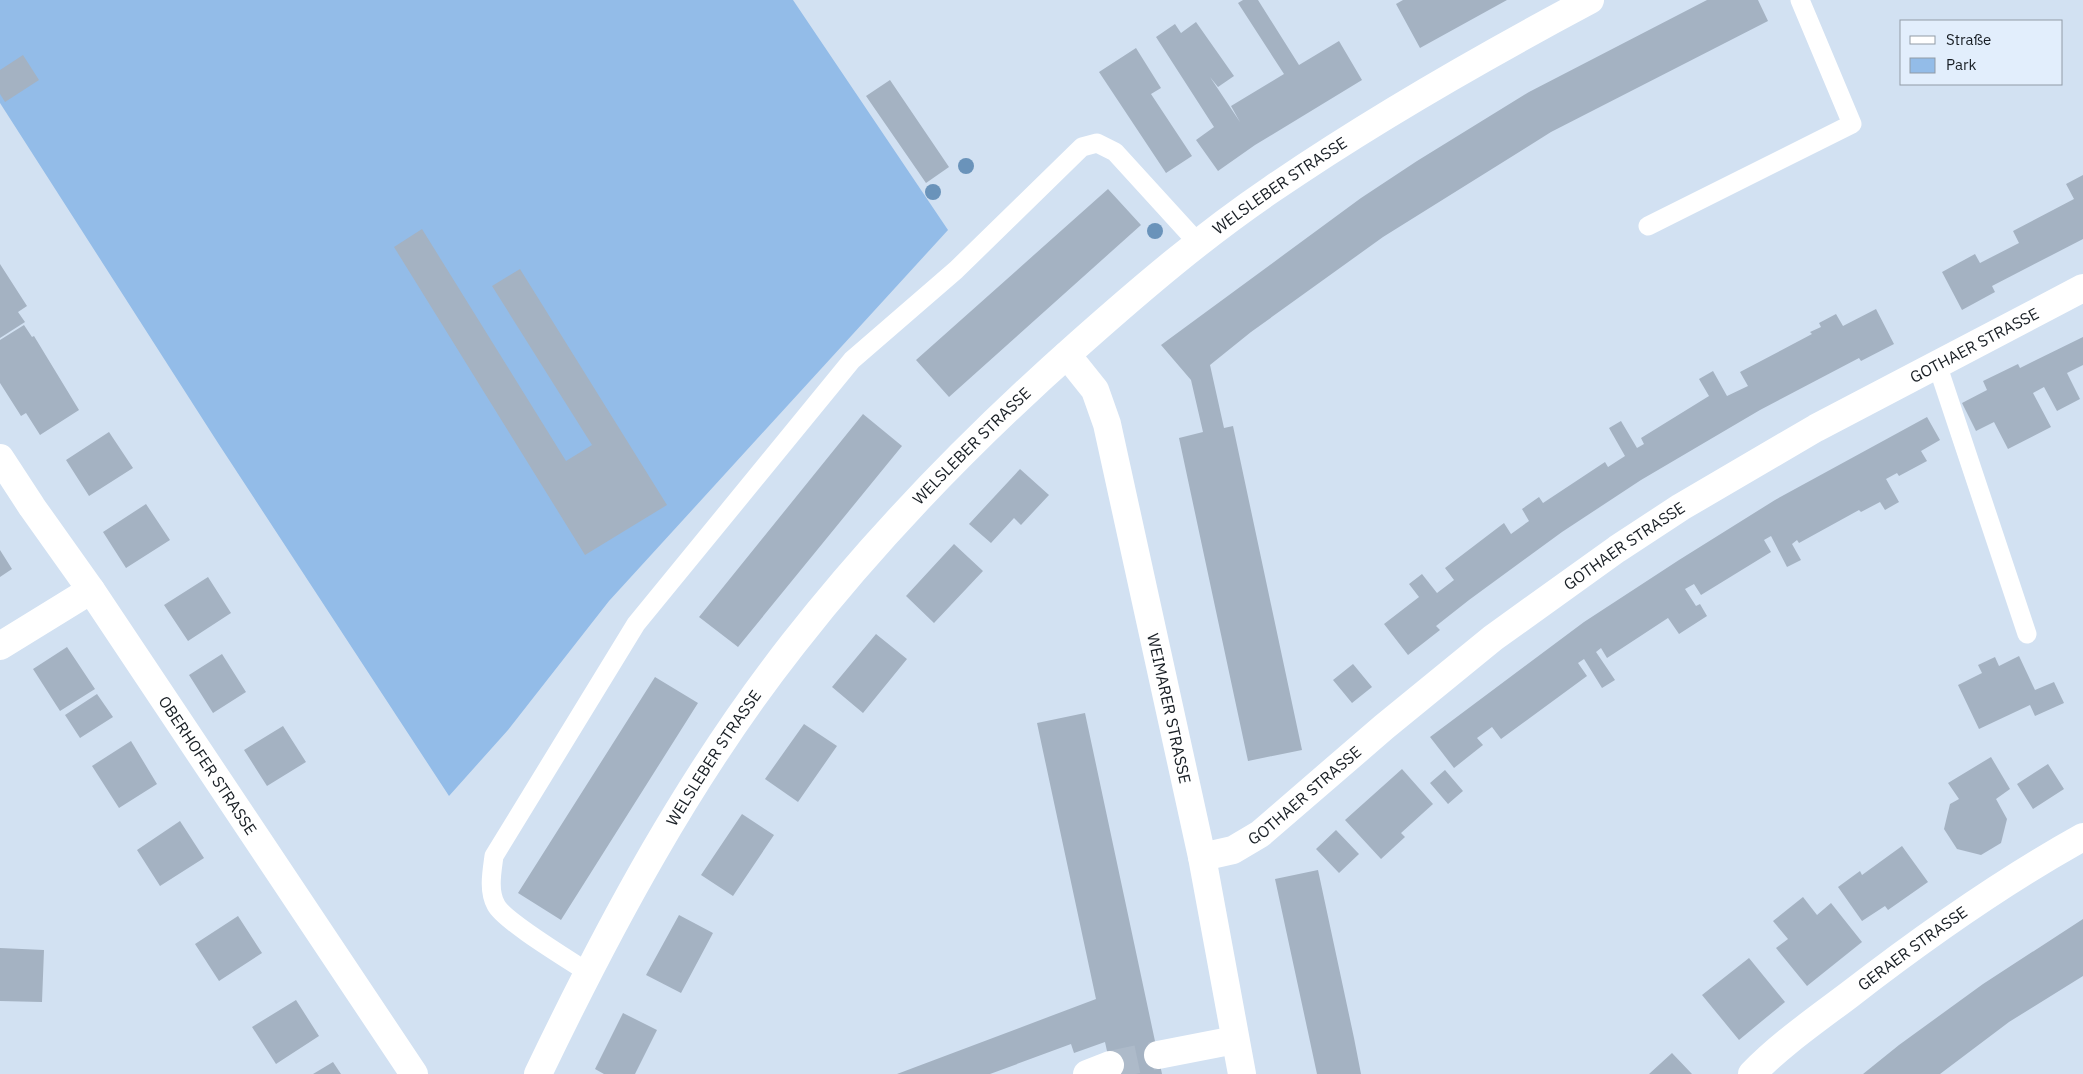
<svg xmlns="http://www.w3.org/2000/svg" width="2083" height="1074" viewBox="0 0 2083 1074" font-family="'IBM Plex Sans',sans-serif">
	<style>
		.green { fill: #93bce8 }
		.building { fill: #a4b2c2 }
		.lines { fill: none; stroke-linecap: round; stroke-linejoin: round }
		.street-tunnel { stroke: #adbac9; stroke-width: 28; stroke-dasharray: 28 14; stroke-linecap: butt }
		.lane { stroke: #fff; stroke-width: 19 }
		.street { stroke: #fff; stroke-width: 28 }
		.tree { fill: #6a93ba }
		.labels { text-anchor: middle; stroke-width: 4; stroke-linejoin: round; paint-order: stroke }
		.street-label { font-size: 16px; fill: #181e24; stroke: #e2eefc }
	</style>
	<rect width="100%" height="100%" fill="#d2e1f2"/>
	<path class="green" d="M0,0H793L948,230L609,601L508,730L449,796L218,443L0,103Z"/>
	<path class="building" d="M1243,0H1258L1299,65L1339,41L1362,80L1255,145L1218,171L1196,140L1214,127L1156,37L1175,24L1181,33L1196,22L1234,76L1218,87L1210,77L1240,122L1231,106L1284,74L1238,3Z
		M1403,0H1507L1420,48L1396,4Z
		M1707,0H1758L1768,21L1551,132L1383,237L1251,332L1210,365L1224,428L1233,426L1302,750L1248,761L1179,438L1203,432L1191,380L1161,345L1361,198L1417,161L1529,92Z
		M1136,48L1161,88L1151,94L1192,156L1166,173L1099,72Z
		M23,55L39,80L5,102L0,94V70Z
		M890,80L949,167L926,183L866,96Z
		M2083,175V239L1992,286L1995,292L1962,310L1942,272L1975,254L1980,263L2019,243L2013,231L2074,199L2066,184Z
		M1108,189L1141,225L949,397L916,360Z
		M422,229L566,461L592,445L492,286L520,269L667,505L585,555L394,247Z
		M0,264L27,306L18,312L25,322L0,338Z
		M1876,309L1894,344L1861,361L1859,358L1760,410L1641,480L1562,532L1469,600L1436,626L1440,630L1408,655L1384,624L1419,597L1409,584L1422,574L1437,593L1454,580L1445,568L1504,523L1511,534L1529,521L1522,509L1539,497L1543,503L1605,462L1608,467L1625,456L1609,428L1621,421L1637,448L1644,444L1641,438L1709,396L1699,379L1713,371L1727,396L1748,386L1740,372L1812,334L1810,332L1821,327L1819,323L1836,314L1843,326Z
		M24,325L32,337L34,336L79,410L40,435L26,413L21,416L0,383V340Z
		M2083,337V365L2067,373L2080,399L2057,411L2044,387L2033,393L2051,427L2008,449L1994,422L1976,431L1962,403L1987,390L1983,381L2018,364L2020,368Z
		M863,414L902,446L738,647L699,617Z
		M1927,417L1940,440L1921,451L1927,461L1899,476L1897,473L1886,479L1899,502L1885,510L1880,502L1861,512L1859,510L1799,543L1797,540L1792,544L1801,560L1787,567L1771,536L1764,540L1771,552L1758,560L1701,595L1694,584L1685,589L1696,606L1700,604L1707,616L1679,634L1668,618L1607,658L1601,648L1596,652L1615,680L1602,688L1584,659L1578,663L1587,676L1501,739L1492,727L1477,738L1483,745L1454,768L1430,737L1584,622L1679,560L1775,500Z
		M109,432L133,468L89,496L66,460Z
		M1020,469L1049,495L1021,525L1014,518L991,543L969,524Z
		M146,504L170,540L126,568L103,532Z
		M954,544L983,571L934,623L906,596Z
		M0,550L12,569L0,577Z
		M208,577L231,613L188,641L164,605Z
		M876,634L907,659L863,713L832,687Z
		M67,647L95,689L60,711L33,669Z
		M222,654L246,692L213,713L189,675Z
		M2019,656L2035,690L2054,682L2064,703L2035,716L2030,705L1979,729L1958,685L1982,673L1978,665L1995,657L1999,666Z
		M1353,664L1372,687L1352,703L1333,680Z
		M655,677L698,703L561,920L518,893Z
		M97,694L113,717L80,738L65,715Z
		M1085,713L1162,1074H1112L1105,1042L1074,1053L1071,1044L990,1074H897L1096,999L1037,723Z
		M804,724L837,746L798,802L765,779Z
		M283,726L306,762L267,786L244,750Z
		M131,741L157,784L119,808L92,766Z
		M1991,757L2010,789L1996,799L2007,819L2001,843L1981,855L1957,849L1944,829L1950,804L1959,799L1948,783Z
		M2048,764L2064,789L2033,809L2017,784Z
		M1402,769L1433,804L1401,833L1405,837L1381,859L1345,820Z
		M1445,770L1463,791L1448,804L1430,783Z
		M742,814L774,835L733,896L701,875Z
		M180,821L204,858L160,886L137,850Z
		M1336,830L1359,854L1339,873L1316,849Z
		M1902,846L1928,882L1888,910L1885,906L1862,921L1838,887L1860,871L1862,875Z
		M1318,870L1354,1038L1361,1074H1317L1275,879Z
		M1803,897L1817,915L1831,903L1862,942L1807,986L1776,948L1788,939L1773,921Z
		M679,915L713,933L681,993L646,975Z
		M238,916L262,953L219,981L195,944Z
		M2083,919V976L2009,1022L1940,1074H1863L1899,1045L1983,984Z
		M0,948L44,950L42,1002L0,1001Z
		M1749,958L1785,1002L1739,1040L1702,995Z
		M296,1000L319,1036L276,1064L252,1027Z
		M623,1013L657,1030L635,1074H604L595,1069Z
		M1672,1053L1692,1074H1649Z
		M333,1062L341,1074H313Z"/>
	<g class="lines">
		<path class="street-tunnel" d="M1110,1065L1158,1055"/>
		<path class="lane" d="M1648,226L1852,124L1800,0
			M1937,364L2027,634
			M589,973C571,961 504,921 496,905C488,891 492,871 494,856L636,624L852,360L956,270L1082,147L1097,143L1115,152L1198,243"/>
		<g class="street">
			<path id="s1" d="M1067,355L1095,390L1107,424L1202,857L1242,1074"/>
			<path id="s2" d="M0,458L32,507L91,590L414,1074"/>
			<path d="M0,646L91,590"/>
			<path id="s3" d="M1202,857L1233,850L1260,834L1384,727L1493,638L1617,549L1681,507L1816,428L2083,288"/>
			<path d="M1158,1055L1235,1040"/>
			<path id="s4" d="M538,1074C610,924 690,775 793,644C879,534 976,435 1080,343C1142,288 1204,235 1272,189C1374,119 1481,58 1590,0"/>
			<path d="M1087,1074L1110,1065"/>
			<path id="s5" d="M1752,1074C1781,1044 1816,1020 1849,995C1924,937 2000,883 2083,837"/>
		</g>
	</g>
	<g class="tree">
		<circle cx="966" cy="166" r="8"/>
		<circle cx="933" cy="192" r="8"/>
		<circle cx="1155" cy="231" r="8"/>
	</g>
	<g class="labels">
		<g class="street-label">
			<text dy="6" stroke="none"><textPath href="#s4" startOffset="1172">WELSLEBER STRASSE</textPath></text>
			<text dy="6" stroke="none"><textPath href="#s3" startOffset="932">GOTHAER STRASSE</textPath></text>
			<text dy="6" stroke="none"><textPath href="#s4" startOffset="768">WELSLEBER STRASSE</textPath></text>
			<text dy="6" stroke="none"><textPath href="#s3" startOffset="528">GOTHAER STRASSE</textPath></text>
			<text dy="6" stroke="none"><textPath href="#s1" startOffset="372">WEIMARER STRASSE</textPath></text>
			<text dy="6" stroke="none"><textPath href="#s4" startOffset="362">WELSLEBER STRASSE</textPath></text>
			<text dy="6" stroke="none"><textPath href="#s2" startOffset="371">OBERHOFER STRASSE</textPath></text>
			<text dy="6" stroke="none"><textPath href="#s3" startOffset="122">GOTHAER STRASSE</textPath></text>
			<text dy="6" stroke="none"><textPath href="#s5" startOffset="204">GERAER STRASSE</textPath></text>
		</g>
	</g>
	<rect x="1900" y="20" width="162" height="65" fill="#e2eefc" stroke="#919ba6"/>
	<rect x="1910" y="36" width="25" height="8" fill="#ffffff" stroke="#919ba6"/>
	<text x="1946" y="45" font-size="15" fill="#181e24">Straße</text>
	<rect x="1910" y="58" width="25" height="15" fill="#93bce8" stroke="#919ba6"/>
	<text x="1946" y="70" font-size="15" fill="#181e24">Park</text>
</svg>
